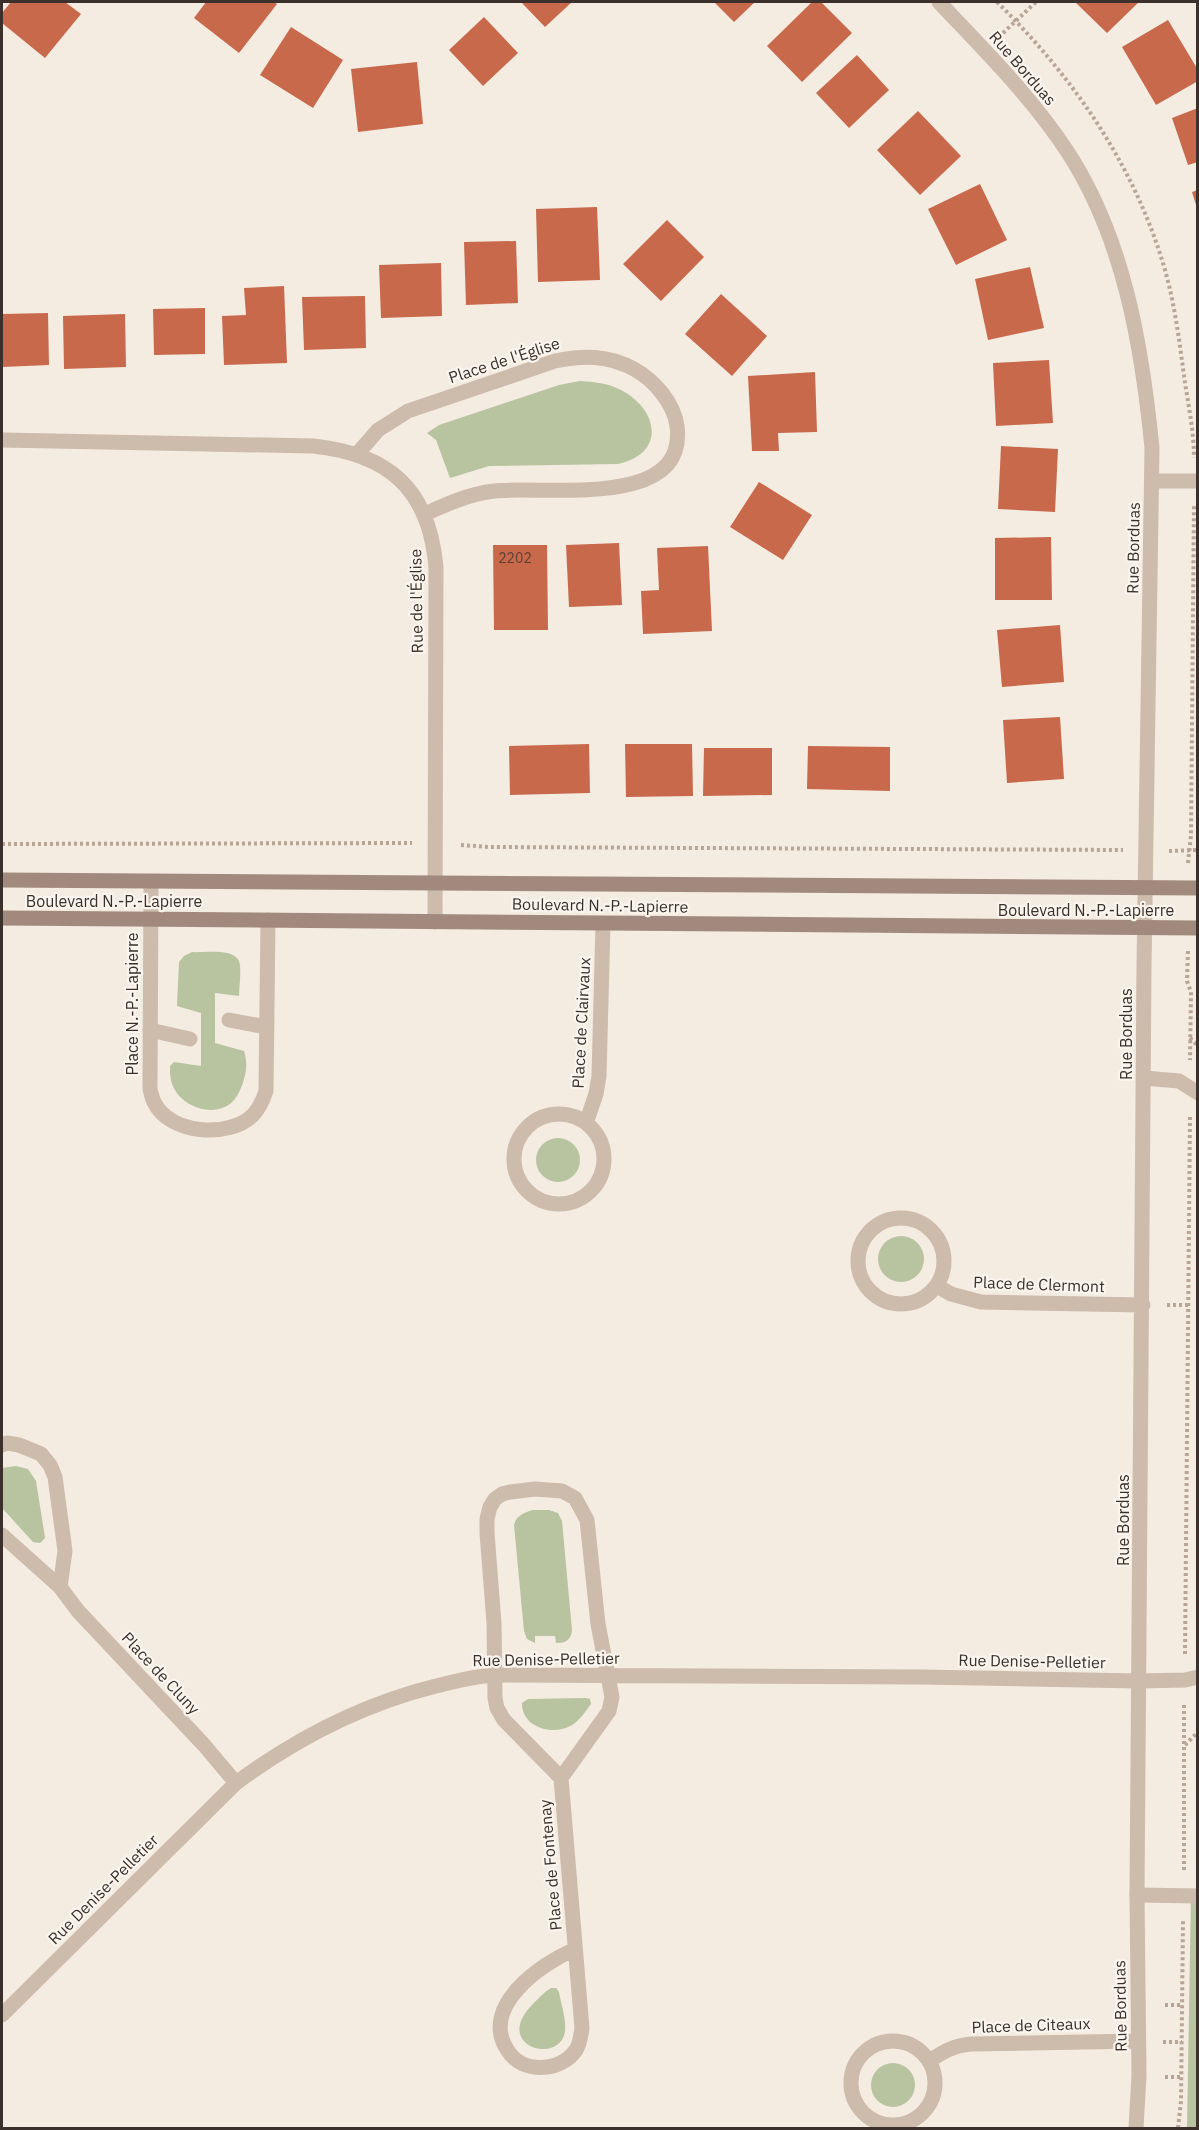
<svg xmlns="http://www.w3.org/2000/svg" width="1199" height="2130" viewBox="0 0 1199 2130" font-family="'IBM Plex Sans',sans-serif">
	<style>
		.green { fill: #b8c4a0 }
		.building { fill: #c8694b }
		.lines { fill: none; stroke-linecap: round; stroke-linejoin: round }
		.path { stroke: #b9a596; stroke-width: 4; stroke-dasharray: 3 3; stroke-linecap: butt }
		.lane { stroke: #cdbbac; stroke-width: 15 }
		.street { stroke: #cdbbac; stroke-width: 15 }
		.secondary { stroke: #a18a7d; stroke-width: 15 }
		.labels { text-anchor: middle; stroke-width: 4.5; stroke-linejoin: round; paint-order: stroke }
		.number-label { font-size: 14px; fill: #5e3e33 }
		.street-label { font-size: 16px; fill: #3b302b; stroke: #fbf5ee }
	</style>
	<rect width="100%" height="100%" fill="#f4ebe1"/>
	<path class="green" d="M580,381C594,382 608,383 621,390C659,410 666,453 618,464L489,466L450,478L436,440L427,433L439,425L559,385Z
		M192,952C204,953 233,948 239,961C242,970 239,986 239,996L215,993V1043L244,1051C247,1061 247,1069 244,1079C242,1086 239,1094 234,1100C216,1121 176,1106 171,1080C170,1076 170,1071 170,1066L174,1062L201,1066V1013L177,1006L179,962L184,956Z
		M536 1160a22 22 0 1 1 44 0a22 22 0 1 1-44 0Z
		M878 1259a23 23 0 1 1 46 0a23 23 0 1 1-46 0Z
		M16,1466L28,1469L36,1481L44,1531L45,1538L40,1543L33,1542L2,1508V1468Z
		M533,1510H549L558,1513L562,1521L572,1630C571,1640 566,1643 556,1643L555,1636H535V1643L527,1639L524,1631L514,1525C517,1515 523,1513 533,1510Z
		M586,1698L590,1699L591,1704C585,1712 580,1720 572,1725C553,1737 521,1727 522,1703L528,1699Z
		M1191,1895L1197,1896L1198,2128H1187Z
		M551,1988H556L559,1992C561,2005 569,2026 563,2038C550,2063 494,2043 533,2004C539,1998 544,1992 551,1988Z
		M871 2085a22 22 0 1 1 44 0a22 22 0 1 1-44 0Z"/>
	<path class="building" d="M11,2H65L81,14L45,58L2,23V13Z
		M206,2H274L277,4L239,53L194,18Z
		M521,2H572L545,27Z
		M714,2H755L734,22Z
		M812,2H821L852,33L802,82L767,46Z
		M1075,2H1139L1107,33Z
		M484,17L518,53L483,86L449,50Z
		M1168,20L1198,70V81L1156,105L1122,47Z
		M291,27L343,60L313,108L260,75Z
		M857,55L889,90L849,128L816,93Z
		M417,62L423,124L358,132L351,69Z
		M1198,108V162L1188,165L1172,118Z
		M918,111L961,156L920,195L877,150Z
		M980,184L1007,240L956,265L928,209Z
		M1198,190V208H1197L1192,192Z
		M597,207L600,280L538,282L536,209Z
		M667,220L704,257L661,301L623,264Z
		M516,241L518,303L466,305L464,242Z
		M441,263L442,316L381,318L379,265Z
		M1030,267L1044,328L988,340L975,279Z
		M284,286L287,363L224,365L222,316L246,315L244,288Z
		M721,294L767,336L732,376L685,334Z
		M365,296L366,348L304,350L302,297Z
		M205,308V354L154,355L153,309Z
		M48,313L49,365L2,367V314Z
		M125,314L126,367L64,369L63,316Z
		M1049,360L1053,423L996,426L993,363Z
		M815,372L817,432L778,433L779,451H752L748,376Z
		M1001,446L1058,449L1055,512L998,509Z
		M759,482L812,515L783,560L730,527Z
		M1051,537L1052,600H995V538Z
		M619,543L622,605L569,607L566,545Z
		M493,545H547L548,630H494Z
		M708,546L712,631L643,634L641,591L659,590L657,548Z
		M1060,625L1064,682L1002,687L997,630Z
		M1060,717L1064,779L1007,783L1003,720Z
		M589,744L590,793L510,795L509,746Z
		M625,744H692L693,796L626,797Z
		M808,746L890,747V791L807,789Z
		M704,748H772V795L703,796Z"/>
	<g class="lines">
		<path class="path" d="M997,2C1071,75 1131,160 1162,260C1174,298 1179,338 1184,376C1188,403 1194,431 1194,458
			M1003,33L1036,2
			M2,844L412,843
			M461,845L489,847L1123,850
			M1169,851L1198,850
			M1188,863L1191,835L1194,504
			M1188,951L1187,981L1191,992L1190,1060
			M1190,1038L1198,1046
			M1167,1305H1189
			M1185,1654L1190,1115
			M1185,1745L1198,1732
			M1184,1870V1703
			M1165,2005H1183
			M1163,2042H1182
			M1165,2077H1182
			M1178,2128L1181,2101L1183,1919"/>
		<path class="lane" d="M229,1020L266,1027
			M150,1030L190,1039
			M1144,1078L1179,1081L1198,1093
			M1139,1681L1185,1680L1198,1677
			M1137,1895L1198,1896"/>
		<path class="street" d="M939,2C983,49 1031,96 1067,151C1124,238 1142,346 1152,448L1144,966L1137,1895L1139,2076L1136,2128
			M2,440L313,446C389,454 429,489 436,567L435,922
			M358,453L378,430L408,411L555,361C583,355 608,355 634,369C654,380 674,403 677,426C688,511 543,485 494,491C469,494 447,504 425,514
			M1153,481H1198
			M151,882L150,1089C151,1093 152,1098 154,1102C169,1134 229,1139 253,1115C260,1108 263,1100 266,1091L268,920
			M514 1159a45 45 0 1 1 90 0a45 45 0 1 1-90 0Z
			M586,1123L596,1094L599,1076L603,924
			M858 1261a43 43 0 1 1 86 0a43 43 0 1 1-86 0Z
			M937,1286L951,1294L981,1302L1143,1305
			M2,1445L7,1443L19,1445L41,1454L50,1465L55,1477L65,1551L60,1587
			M2,1535L60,1587L78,1611L204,1745L236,1783
			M561,1778L609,1711L612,1697L598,1624L587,1520L575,1498L562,1491L535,1489L510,1492L502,1494L495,1499L490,1507L487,1519V1533L494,1623L495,1698L497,1708L504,1720L561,1778L582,2028C581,2035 580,2044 576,2050C561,2072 523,2074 508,2051C478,2007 541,1964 575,1949
			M2,2015L236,1783C297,1738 363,1704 436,1686C456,1681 475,1676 495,1675L922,1677L1139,1681
			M851 2083a42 42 0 1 1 84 0a42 42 0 1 1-84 0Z
			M929,2061C943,2052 954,2045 972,2044L1138,2041"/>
		<path class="secondary" d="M2,880L1198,888
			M2,918L1198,928"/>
	</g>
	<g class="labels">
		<g class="number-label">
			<text x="515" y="563">2202</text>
		</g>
		<g class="street-label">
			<text transform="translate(1023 68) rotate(49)" y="6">Rue Borduas</text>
			<text transform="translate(504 360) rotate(-18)" y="6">Place de l'Église</text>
			<text transform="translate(1133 548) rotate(-89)" y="6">Rue Borduas</text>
			<text transform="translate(416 601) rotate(-91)" y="6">Rue de l'Église</text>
			<text x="114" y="907">Boulevard N.-P.-Lapierre</text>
			<text transform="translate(600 905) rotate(1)" y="6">Boulevard N.-P.-Lapierre</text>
			<text x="1086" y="916">Boulevard N.-P.-Lapierre</text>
			<text transform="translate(132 1004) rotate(-90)" y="6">Place N.-P.-Lapierre</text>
			<text transform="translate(581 1023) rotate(-87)" y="6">Place de Clairvaux</text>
			<text transform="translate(1126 1034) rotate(-90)" y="6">Rue Borduas</text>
			<text transform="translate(1039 1284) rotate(2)" y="6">Place de Clermont</text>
			<text transform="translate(1123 1520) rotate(-90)" y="6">Rue Borduas</text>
			<text transform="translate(546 1659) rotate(-1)" y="6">Rue Denise-Pelletier</text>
			<text transform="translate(1032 1661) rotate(1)" y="6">Rue Denise-Pelletier</text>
			<text transform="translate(161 1673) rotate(47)" y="6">Place de Cluny</text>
			<text transform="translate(550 1865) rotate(-95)" y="6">Place de Fontenay</text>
			<text transform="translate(103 1889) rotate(-45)" y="6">Rue Denise-Pelletier</text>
			<text transform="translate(1120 2006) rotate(-91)" y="6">Rue Borduas</text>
			<text transform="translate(1031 2025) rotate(-2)" y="6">Place de Citeaux</text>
		</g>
	</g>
	<rect width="1199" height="2130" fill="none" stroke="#3b302b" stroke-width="6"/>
</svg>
